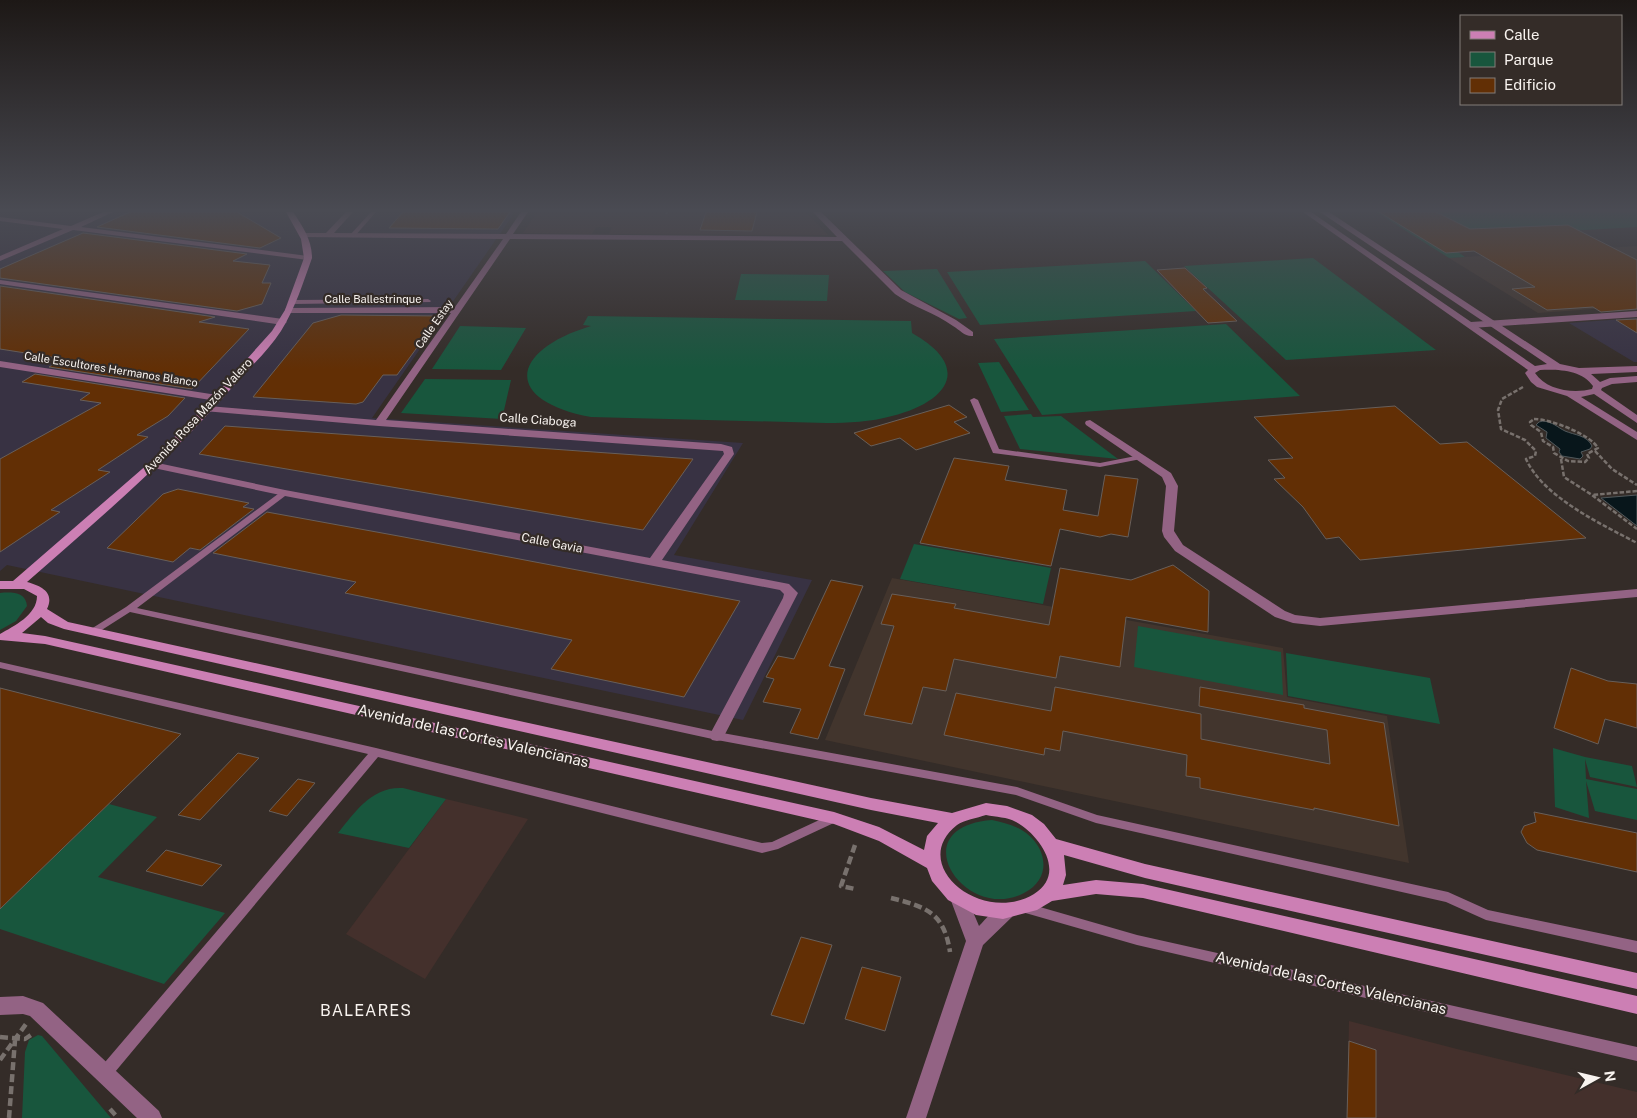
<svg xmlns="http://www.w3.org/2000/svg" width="1637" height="1118" viewBox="0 0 1637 1118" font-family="'Public Sans',sans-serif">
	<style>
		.commercial { fill: #44302c }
		.industrial { fill: #383243 }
		.built { fill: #42352d }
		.green { fill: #18563d }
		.water { fill: #08161b; stroke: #50585b }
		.building { fill: #622f05; stroke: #685f5a }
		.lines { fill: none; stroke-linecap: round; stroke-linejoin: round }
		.path-far2 { stroke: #78716d; stroke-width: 2; stroke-dasharray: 3 2; stroke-linecap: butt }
		.path-far1 { stroke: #78716d; stroke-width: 2.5; stroke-dasharray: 4.5 2; stroke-linecap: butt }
		.path { stroke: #78716d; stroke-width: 4.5; stroke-dasharray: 8 4; stroke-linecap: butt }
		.service { fill: #936384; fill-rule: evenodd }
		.minor { fill: #936384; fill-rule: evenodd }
		.tertiary { fill: #936384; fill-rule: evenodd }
		.secondary { fill: #cc7fb4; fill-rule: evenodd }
		.labels { text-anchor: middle; stroke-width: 4.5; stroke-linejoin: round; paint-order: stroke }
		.far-street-label { font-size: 11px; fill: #f8f3ef; stroke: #342c28 }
		.street-label { font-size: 12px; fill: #f8f3ef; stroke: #342c28 }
		.near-street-label { font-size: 15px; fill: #f8f3ef; stroke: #342c28 }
		.near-neighbourhood-label { font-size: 16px; letter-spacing: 1px; fill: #f8f3ef; stroke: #342c28 }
	</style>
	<rect width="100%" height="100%" fill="#342c28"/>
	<path class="commercial" d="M537,212H806L828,235L609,234L612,227H596L592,234L523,233Z
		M446,799L528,819L425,979L346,934Z
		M1349,1021L1457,1049L1637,1092V1118H1347Z"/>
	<path class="industrial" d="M0,212H515L372,418L743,443L674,555L812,580L743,720L7,565L0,571Z
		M1637,318V362H1634L1569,323Z"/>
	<path class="built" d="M1637,246V306L1538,313L1449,258Z
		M892,578L1283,648L1287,697L1387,716L1409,863L825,740Z"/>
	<path class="green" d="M1376,212H1637V227L1568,231L1458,252L1465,257L1449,258Z
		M1313,258L1436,350L1286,360L1184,266Z
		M1145,261L1196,311L980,325L947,272Z
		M937,269L967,318L959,319L905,292L883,271Z
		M741,274L829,275L827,301L735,300Z
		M588,316L911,321L912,333C974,368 947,402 892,416C870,422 849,423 826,423L591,417C501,400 511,350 591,326L583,325Z
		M1226,324L1300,396L1042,415L994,339Z
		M460,326L526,328L501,370L432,369Z
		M999,362L1029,410L1001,412L978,363Z
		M425,379L511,380L502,419L401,413Z
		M1031,414L1033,417L1061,416L1118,459L1020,449L1004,416Z
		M914,544L1051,568L1043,604L900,579Z
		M0,593C12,592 26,592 27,606L16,621L0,630Z
		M1138,626L1281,652L1283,695L1134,667Z
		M1286,653L1430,678L1440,724L1288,696Z
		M1553,748L1585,757L1632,766L1637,787L1590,777L1585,759L1586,779L1637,789V820L1595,811L1586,781L1589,818L1555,807Z
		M403,788L446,799L409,848L338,833C355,812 372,786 403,788Z
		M109,804L157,817L98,877L225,913L164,984L0,929V909Z
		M992,820C1001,822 1009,824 1018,828C1046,842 1055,877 1024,893C965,924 900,827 992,820Z
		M38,1035L42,1036L111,1118H22L25,1052L29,1040Z"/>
	<path class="water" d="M1543,421C1553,422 1557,427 1565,431C1574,435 1587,435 1592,446L1590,449L1581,452L1583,456L1580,459L1562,456L1559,452L1560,449L1546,438L1547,432L1536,425L1539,422Z
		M1637,495V526L1601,498Z"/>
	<path class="building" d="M130,212H237L281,238L260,248L97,227Z
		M403,212H510L498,229L389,228Z
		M706,212H757L752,231L700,230Z
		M1379,212H1436L1470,229L1568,225L1637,260V309L1601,312L1593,307L1547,310L1512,289L1535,287L1474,251L1446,253Z
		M83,233L247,254L233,261L270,265L262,283H271L262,304L237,311L0,278V269Z
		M1185,268L1207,288L1203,289L1237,321L1208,323L1157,270Z
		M0,286L215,317L199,322L249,329L192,389L49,367L64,359L0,349Z
		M341,315L440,316L397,375H383L363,402L356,404L253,397L313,323Z
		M1637,319V333L1616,320Z
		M35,374L185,398L168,416L137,435L148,437L98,470L110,472L51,510L60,512L0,552V459L101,403L80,400L90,393L22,382Z
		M949,405L967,417L954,422L970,433L916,450L900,438L871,446L854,433Z
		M1395,406L1440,444L1467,442L1586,538L1360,560L1339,537L1326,539L1303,507L1274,479L1285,478L1268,460L1293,458L1254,417Z
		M225,426L693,459L643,530L199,454Z
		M954,458L1009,466L1005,480L1067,490L1063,510L1098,516L1105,475L1138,479L1128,537L1111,534L1100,537L1060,529L1051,566L920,543Z
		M178,489L249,503L243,507L254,509L200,550L190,548L173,562L107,548L163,494Z
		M267,512L404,537L740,601L684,697L551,669L572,640L345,593L356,582L213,553Z
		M1173,565L1209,591L1208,632L1126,617L1120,667L1060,656L1056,678L954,659L946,691L923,687L912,724L864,715L894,626L881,624L892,594L956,604L954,608L1049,625L1060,568L1131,580Z
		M831,580L863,586L829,666L845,669L818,739L790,733L801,709L763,702L774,679L766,677L778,656L794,659Z
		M1571,668L1608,681L1637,684V728L1605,719L1598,744L1554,728Z
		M1055,687L1201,714V739L1330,764L1327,730L1199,706L1200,687L1304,705V708L1384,723L1399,826L1314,808V810L1200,788V778L1186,776L1187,755L1063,731L1060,751L1045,748L1044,755L944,735L956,693L1051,711Z
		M0,688L181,734L0,909Z
		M238,753L259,758L200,820L178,815Z
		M298,779L315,783L287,816L269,811Z
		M1534,812L1637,833V872L1537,850L1527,843L1521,832L1524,826L1536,822Z
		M166,850L222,865L202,886L146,871Z
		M801,937L832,945L804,1024L771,1015Z
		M862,967L901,977L885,1031L845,1019Z
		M1349,1041L1376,1050V1118H1347Z"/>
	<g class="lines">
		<path class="path-far2" d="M666,214L667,212"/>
		<path class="path-far1" d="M1523,387L1502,399L1498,410L1501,429L1525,440L1536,451L1535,456L1526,459C1543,497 1601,524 1637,543
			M1534,419C1550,419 1590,434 1598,448L1587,454L1589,458L1585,462L1568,461L1554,453L1553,447L1543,441L1541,432L1531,425L1530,422Z
			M1595,451L1612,469L1637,485
			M1561,459L1564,477L1592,495
			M1637,491L1592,495L1637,529"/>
		<path class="path" d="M855,845L841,886L855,889
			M891,898C927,907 944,913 950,952
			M0,1037L25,1039L34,1033
			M0,1060L26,1024
			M110,1109L118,1118
			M9,1118L15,1040"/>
		<path class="service" d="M371,212H376L354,237H350V235Z
			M428,299L431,301L430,302L293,304L290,302L293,300Z
			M974,398L978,400L999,449L1100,463L1141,455L1145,457L1141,459L1100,467L993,453L970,400Z
			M282,491H288L289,493L137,608L717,732L1017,787L1097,815L1448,892L1488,910L1637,941V953L1486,920L1446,902L1096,823L1016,795L717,740L130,612L97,633H91L89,631L91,629L126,607Z
			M0,662L376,748L762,843L772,842L830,815L834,814L838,815L840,818L838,821L778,849L762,853L378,757L110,1078L105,1080L100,1078L98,1073L100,1068L368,754L0,668Z
			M1026,903L1137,935L1637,1047V1061L1137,945L1022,912L1020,908L1022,904Z"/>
		<path class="minor" d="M103,212H113L81,227L308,256L312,258L308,260L73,230L0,261V256L63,229L0,221V217L71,226Z
			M346,212H353L334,233L506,234L521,212H528L513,234L837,237L813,212H821L901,290L956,320L973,332V336C965,337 960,330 953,326C935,313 913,307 895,294L842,241L510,239L386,420L721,444L732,447L734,454L662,560L784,583L789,584L798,593L722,740L717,741L712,740L709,736L783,598L784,594L780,590L285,496L149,467L147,465L149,463L153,462L285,490L650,558L724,454L723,451L379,426L204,411L203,409L208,406L376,420L451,313H289L285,310L286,308L455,307L503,239L304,237L300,235L304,233H326Z
			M0,280L283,319L287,322L283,325L0,284Z
			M1637,311V317L1471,328L1467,325L1471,322Z
			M0,361L217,395L222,398L217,401L0,367Z
			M1090,420L1171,473L1178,486L1174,531L1183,545L1285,611L1295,615L1320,618L1637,589V597L1320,626L1293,623L1275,617L1175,551L1164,537L1162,531L1166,486L1162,477L1086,425L1085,423L1086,421Z
			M959,891L965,893L979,926C988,917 998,902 1012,907L1015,912L1012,917L983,945L926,1118H906L966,941L950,898L953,893Z
			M23,996L43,1003L159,1111L162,1118H137L30,1016L23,1014L0,1015V997Z"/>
		<path class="tertiary" d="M1303,212H1311L1535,366L1547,364L1320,212H1329L1560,364L1579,368L1637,366V372L1591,374L1600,382L1610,378L1637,376V382L1612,384L1602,388L1601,390L1637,415V423L1594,394L1581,397L1637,432V440L1567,396L1537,387L1531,382L1525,373L1528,370ZM1540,370C1558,369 1582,370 1593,386L1592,389C1573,394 1546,390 1535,373Z"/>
		<path class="secondary" d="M286,212H293C303,227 312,240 312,258C303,283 295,309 281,331C269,350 251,366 236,383C172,457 100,518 27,582C41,586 55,592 47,609L68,622L871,798L952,813L986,803L1007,806L1032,815L1044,824L1056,839L1145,864L1637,973V989L1145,878L1064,855L1066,875L1063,885L1096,880L1143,884L1637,996V1014L1143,898L1096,894L1052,901L1037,910L1003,919L976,915L948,900L932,881L927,868L879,841L834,824L45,644L0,640V634C14,626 37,615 37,596L24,589H0V581H13L149,463L204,407L272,331L285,310L304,258L301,239ZM41,617L48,623L64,629L871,810L938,823L927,836L924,850L879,827L834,812L45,636L22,633ZM986,815C996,817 1007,817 1016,822C1040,835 1067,874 1034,894C981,926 907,864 957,825C964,820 977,818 986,815Z"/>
	</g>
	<linearGradient id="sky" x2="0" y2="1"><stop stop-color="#1d1816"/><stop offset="0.57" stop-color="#4a4b53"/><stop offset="1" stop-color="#4a4b53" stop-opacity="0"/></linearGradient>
	<rect width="1637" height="369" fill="url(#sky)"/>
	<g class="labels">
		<g class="far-street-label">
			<text x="373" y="303">Calle Ballestrinque</text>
			<text transform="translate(434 324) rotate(-55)" y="4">Calle Estay</text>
			<text transform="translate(111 369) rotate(9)" y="4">Calle Escultores Hermanos Blanco</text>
		</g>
		<g class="street-label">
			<text transform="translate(198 416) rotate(-47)" y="4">Avenida Rosa Mazón Valero</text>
			<text transform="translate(538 420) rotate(4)" y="4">Calle Ciaboga</text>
			<text transform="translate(552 543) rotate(11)" y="4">Calle Gavia</text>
		</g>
		<g class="near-street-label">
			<text transform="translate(473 736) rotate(13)" y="5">Avenida de las Cortes Valencianas</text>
			<text transform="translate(1331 983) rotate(13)" y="5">Avenida de las Cortes Valencianas</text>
		</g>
		<g class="near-neighbourhood-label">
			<text x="366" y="1016">BALEARES</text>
		</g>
	</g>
	<rect x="1460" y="15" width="162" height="90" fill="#342c28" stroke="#827c78"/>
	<rect x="1470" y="31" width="25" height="8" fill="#cc7fb4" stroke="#827c78"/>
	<text x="1504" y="40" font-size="15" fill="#f8f3ef">Calle</text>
	<rect x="1470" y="52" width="25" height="15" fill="#18563d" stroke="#827c78"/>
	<text x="1504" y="65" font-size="15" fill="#f8f3ef">Parque</text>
	<rect x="1470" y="78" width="25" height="15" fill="#622f05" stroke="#827c78"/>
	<text x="1504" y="90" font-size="15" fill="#f8f3ef">Edificio</text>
	<g transform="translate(1597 1078) rotate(82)" stroke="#342c28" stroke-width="4" paint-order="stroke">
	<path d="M0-4L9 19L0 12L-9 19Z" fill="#f8f3ef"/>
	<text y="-8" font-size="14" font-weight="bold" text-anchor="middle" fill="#f8f3ef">N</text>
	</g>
</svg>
